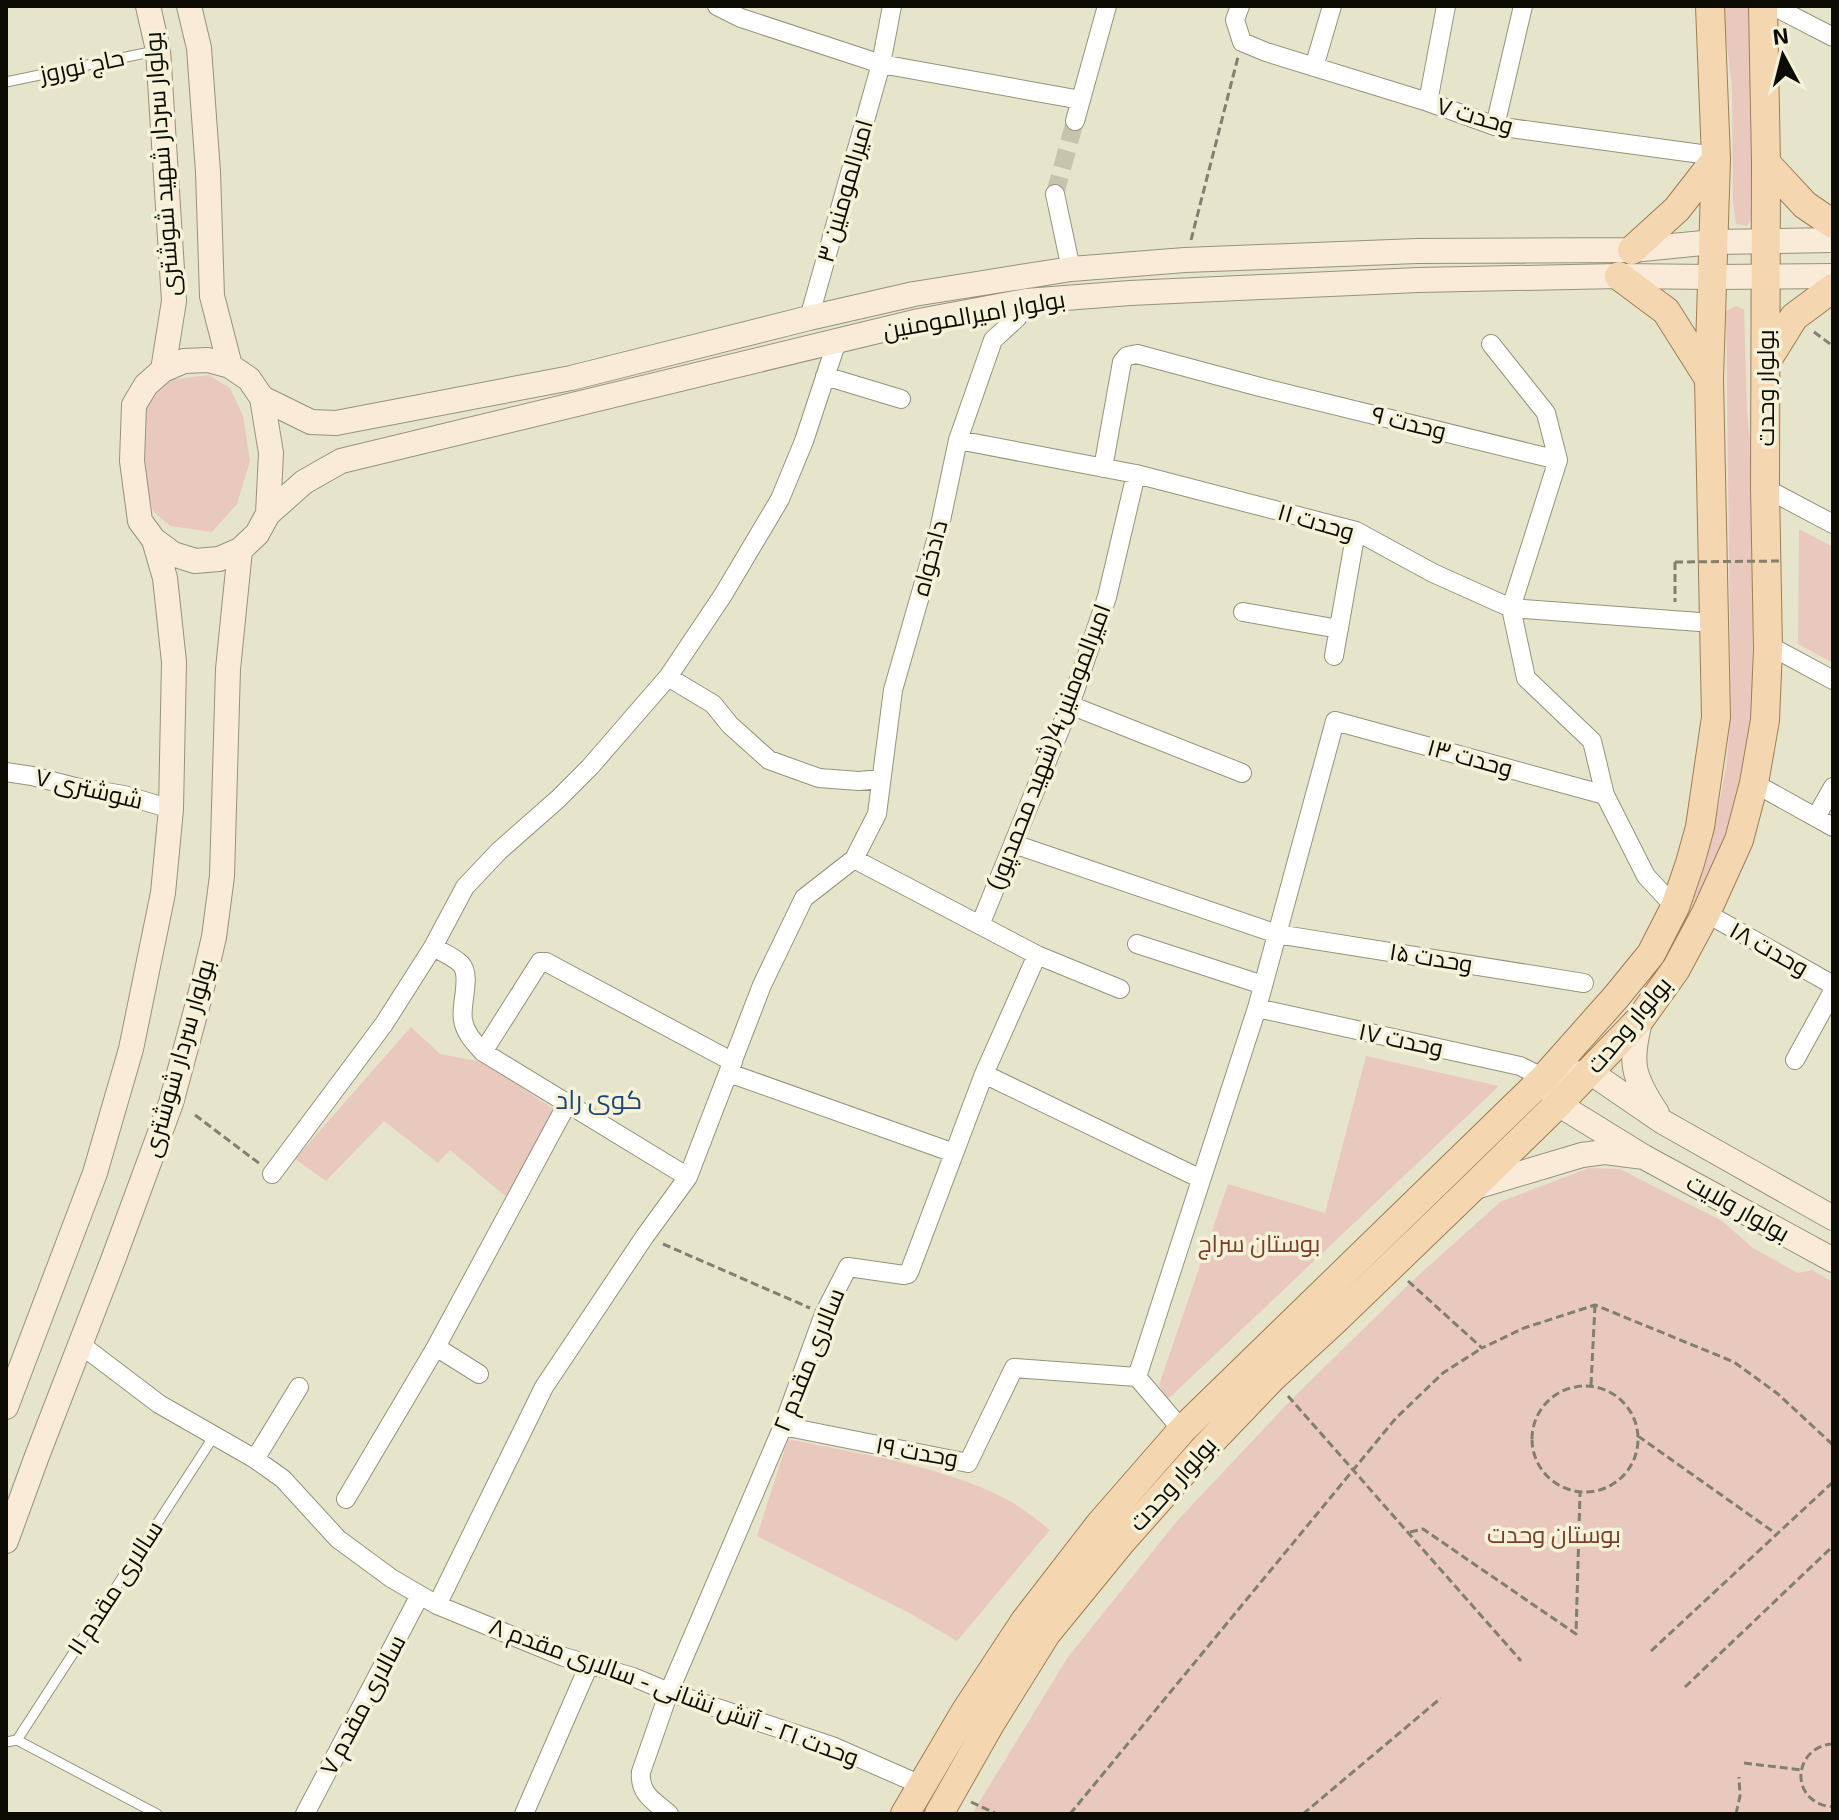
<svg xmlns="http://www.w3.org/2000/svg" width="1839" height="1820" viewBox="0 0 1839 1820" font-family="'Exo 2',Cairo,sans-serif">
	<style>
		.green { fill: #e9c9be }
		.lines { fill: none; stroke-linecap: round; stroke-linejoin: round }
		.street-tunnel { stroke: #c5c4ad; stroke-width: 18; stroke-dasharray: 18 9; stroke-linecap: butt }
		.lane-casing { stroke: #95937b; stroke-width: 11 }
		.street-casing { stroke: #95937b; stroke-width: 20 }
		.secondary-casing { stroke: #95937b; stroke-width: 26 }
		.primary-casing { stroke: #9e7e53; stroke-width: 30 }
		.path { stroke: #817f6e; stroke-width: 3; stroke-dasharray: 8 4; stroke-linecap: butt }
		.lane { stroke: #fff; stroke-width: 9 }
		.street { stroke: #fff; stroke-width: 18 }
		.secondary { stroke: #f9ebd8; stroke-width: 24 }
		.primary { stroke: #f4d6b1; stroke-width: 28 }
		.path-bridge { stroke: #817f6e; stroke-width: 3; stroke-dasharray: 8 4; stroke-linecap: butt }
		.labels { text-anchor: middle; stroke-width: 7; stroke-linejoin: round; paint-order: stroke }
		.street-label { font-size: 24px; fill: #0c0c04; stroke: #f4f2d8 }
		.park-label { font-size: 24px; fill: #7a3f29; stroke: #f4f2d8 }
		.neighbourhood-label { font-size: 26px; fill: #1f4378; stroke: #f4f2d8 }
	</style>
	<rect width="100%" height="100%" fill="#e6e4cb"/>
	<path class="green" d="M1722,6H1750L1754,217L1747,226L1736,224L1733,203L1732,87Z
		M1736,306L1744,309L1747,412L1754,482L1752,716L1744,769L1727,836L1684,926L1679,921L1714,832L1726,767L1731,714L1726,311Z
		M209,375L230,388L243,416L250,461L237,504L212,532L170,526L153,511L139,455L145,406L167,380Z
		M1799,529L1833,547V663L1798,644Z
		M411,1027L440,1054L482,1062L557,1111L510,1200L450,1150L438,1163L384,1121L326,1181L295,1159Z
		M1366,1056L1499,1086L1167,1400L1159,1385L1228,1184L1325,1213Z
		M1589,1168L1620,1169L1722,1221L1753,1248L1798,1273L1812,1270L1833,1282V1814H972L1068,1657L1177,1521L1288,1403L1410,1283L1500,1202Z
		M788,1439C860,1454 939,1465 1004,1498C1021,1506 1035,1519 1050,1530L957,1641L911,1614L757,1536Z"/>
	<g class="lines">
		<path class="street-tunnel" d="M1055,194L1075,121"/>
		<defs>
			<path id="lane" d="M6,82L155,51
				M17,1740L214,1436
				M6,1742L17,1740L157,1814"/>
			<path id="street" d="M717,6L741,18L881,64L1081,100
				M1240,6L1235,20L1242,42L1266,52L1428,102L1495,126L1716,156
				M1773,6L1833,37
				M1314,67L1332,6
				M1428,102L1446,6
				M1075,121L1107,6
				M1495,126L1523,6
				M1055,194L1071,269
				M809,318L881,64L892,6
				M1491,344L1546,413L1558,460L1511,608L1526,678L1592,741L1605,795L1646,876L1675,907
				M825,376L901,399
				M958,440L1136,474L1356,531L1433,573L1511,608L1713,623
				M1103,468L1122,362L1127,356L1137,354L1260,387L1558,460
				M1765,488L1833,524
				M1243,612L1339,629
				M1768,645L1833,680
				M1334,656L1356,531
				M668,677L713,704L730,725L769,760L819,778L859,781L881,779
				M1070,705L1242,773
				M6,772L32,776L75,787L124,795L171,809
				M1754,783L1833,827
				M1816,817L1833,787
				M1014,844L1277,934L1584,983
				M854,859L1037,955L1120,989
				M1706,913L1833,985
				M980,925L1070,705L1107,597L1136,474
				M1137,944L1263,985
				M433,947C442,952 454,957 461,964C472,976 460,1004 463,1020C465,1033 474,1042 483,1052L688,1177
				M1257,1008L1520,1066L1544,1078
				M483,1052L540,962H546L733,1062
				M1795,1060L1833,991
				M729,1073L954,1153
				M984,1074L1201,1179
				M272,1174L384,1024L433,947L465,887L499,851L558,799L590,767L668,677L723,595L780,499L804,441L837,341
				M80,1344L159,1404L255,1459L283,1479L338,1539L391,1578L437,1605L564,1657L633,1677L669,1692L832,1746L921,1785
				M436,1347L479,1374
				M783,1426L968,1463L1014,1368L1137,1377
				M1182,1430L1137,1377L1257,1008L1335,721L1605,795
				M255,1459L299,1387
				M346,1499L436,1347L567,1104
				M437,1605L544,1387L645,1236L688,1177L762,985L804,898L854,859L877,814L893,690L939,530L958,440L993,340L1017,318L1026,301
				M305,1814L420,1595
				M524,1814L589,1665
				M669,1814C654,1801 639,1794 641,1772L669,1692L783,1426L824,1314L848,1267L904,1275L908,1274L910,1270L984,1074L1037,955"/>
			<path id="secondary" d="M148,6L158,50L174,301L163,370
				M189,6L199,48L208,172L212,296L230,366
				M208,360L230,366L249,379L262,398L271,453L268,514L257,534L240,550L219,559L195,561L173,554L154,540L140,521L132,461L134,405L146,385L163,370L184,361Z
				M262,398L311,422L336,423L571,378L809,318L914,294L1071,269L1185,260L1417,251L1632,250L1713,242L1833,240
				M268,514L304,482L341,461L919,321L1026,301L1130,293L1418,280L1619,276L1712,277L1833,276
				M1641,1018C1629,1062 1632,1076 1657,1113
				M1644,1157L1558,1104L1544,1078L1590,1072L1663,1122L1833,1218
				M1472,1188L1582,1155L1605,1152L1644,1157L1833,1260
				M6,1407L95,1173L131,1049L163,893L171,809L174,662L165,578L154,540
				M6,1541L37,1456L113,1260L171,1103L201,992L214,937L222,876L228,669L240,550"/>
			<path id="primary" d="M1766,163L1805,205L1833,224
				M1632,250L1677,209L1716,159
				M1619,276L1666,311L1709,379
				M1766,362L1794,317L1833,288
				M905,1814L965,1712L1025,1621L1100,1524L1182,1430L1544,1078L1616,997L1651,954L1675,907L1690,863L1700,827L1716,717L1709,379L1716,159L1710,6
				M939,1814L990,1724L1046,1634L1122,1541L1202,1451L1272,1378L1332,1323L1472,1188L1558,1104L1641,1018L1676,969L1706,913L1739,840L1754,783L1765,720L1768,649L1765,488L1766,163L1763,6"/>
		</defs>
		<use href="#lane" class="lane-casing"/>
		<use href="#street" class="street-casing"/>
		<use href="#secondary" class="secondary-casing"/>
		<use href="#primary" class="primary-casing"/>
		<path class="path" d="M1191,240L1238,57
			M1814,332L1833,346
			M1675,562V602
			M195,1115L260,1164
			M663,1244L810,1308
			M1408,1281L1482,1348L1524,1328L1595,1305L1734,1362L1778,1394L1833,1445
			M1591,1385L1595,1305
			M1532 1439a53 53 0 1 1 106 0a53 53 0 1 1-106 0Z
			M1288,1396L1521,1661
			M1638,1436L1775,1533
			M1410,1532L1423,1529L1576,1634L1580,1493
			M1651,1651L1833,1482
			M1685,1687L1833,1546
			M1833,1744C1799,1745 1788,1790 1820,1804C1824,1806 1829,1806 1833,1807
			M1744,1763L1802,1770
			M971,1802L997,1814
			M1070,1814L1396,1418L1443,1373L1482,1348
			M1303,1814L1441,1698
			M1736,1814L1740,1796L1739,1777"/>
		<use href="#lane" class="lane"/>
		<use href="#street" class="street"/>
		<use href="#secondary" class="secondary"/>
		<use href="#primary" class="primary"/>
		<path class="path-bridge" d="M1675,562L1783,561"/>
	</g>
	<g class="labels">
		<g class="street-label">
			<text transform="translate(82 66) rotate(-12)" y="8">حاج نوروز</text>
			<text transform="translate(1475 116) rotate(16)" y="8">وحدت ۷</text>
			<text transform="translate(162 164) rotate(-94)" y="8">بولوار سردار شهید شوشتری</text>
			<text transform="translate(845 191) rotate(-74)" y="8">امیرالمومنین ۳</text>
			<text transform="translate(974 315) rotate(-10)" y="8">بولوار امیرالمومنین</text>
			<text transform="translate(1766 388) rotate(-90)" y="8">بولوار وحدت</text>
			<text transform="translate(1409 423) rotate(14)" y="8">وحدت ۹</text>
			<text transform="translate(1316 522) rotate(16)" y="8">وحدت ۱۱</text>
			<text transform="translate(930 558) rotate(-75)" y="8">دادخواه</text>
			<text transform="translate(1049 747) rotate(-69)" y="8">امیرالمومنین4(شهید محمدپور)</text>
			<text transform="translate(1470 758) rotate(15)" y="8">وحدت ۱۳</text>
			<text transform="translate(89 789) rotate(13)" y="8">شوشتری ۷</text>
			<text transform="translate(1769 949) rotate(29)" y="8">وحدت ۱۸</text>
			<text transform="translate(1431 958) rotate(9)" y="8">وحدت ۱۵</text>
			<text transform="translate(1629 1025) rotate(-50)" y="8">بولوار وحدت</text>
			<text transform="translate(1401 1040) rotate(12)" y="8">وحدت ۱۷</text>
			<text transform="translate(179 1058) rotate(-74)" y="8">بولوار سردار شوشتری</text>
			<text transform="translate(1738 1208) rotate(29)" y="8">بولوار ولایت</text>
			<text transform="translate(809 1360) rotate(-68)" y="8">سالاری مقدم ۲</text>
			<text transform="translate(917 1452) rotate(10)" y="8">وحدت ۱۹</text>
			<text transform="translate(1173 1484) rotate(-48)" y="8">بولوار وحدت</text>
			<text transform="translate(115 1588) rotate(-57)" y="8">سالاری مقدم ۱۱</text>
			<text transform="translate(674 1692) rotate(20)" y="8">وحدت ۲۱ - آتش نشانی - سالاری مقدم ۸</text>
			<text transform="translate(363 1705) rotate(-62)" y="8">سالاری مقدم ۷</text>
		</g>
		<g class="park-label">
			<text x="1259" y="1252">بوستان سراج</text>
			<text x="1554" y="1543">بوستان وحدت</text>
		</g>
		<g class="neighbourhood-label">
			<text x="599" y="1109">کوی راد</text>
		</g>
	</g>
	<rect width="1839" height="1820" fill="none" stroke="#0c0c04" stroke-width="16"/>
	<g transform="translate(1783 56) rotate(353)" stroke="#f4f2d8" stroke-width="6" paint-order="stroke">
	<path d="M0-6L14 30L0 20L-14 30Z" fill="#0c0c04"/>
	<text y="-12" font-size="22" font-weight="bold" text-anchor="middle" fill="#0c0c04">N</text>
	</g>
</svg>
